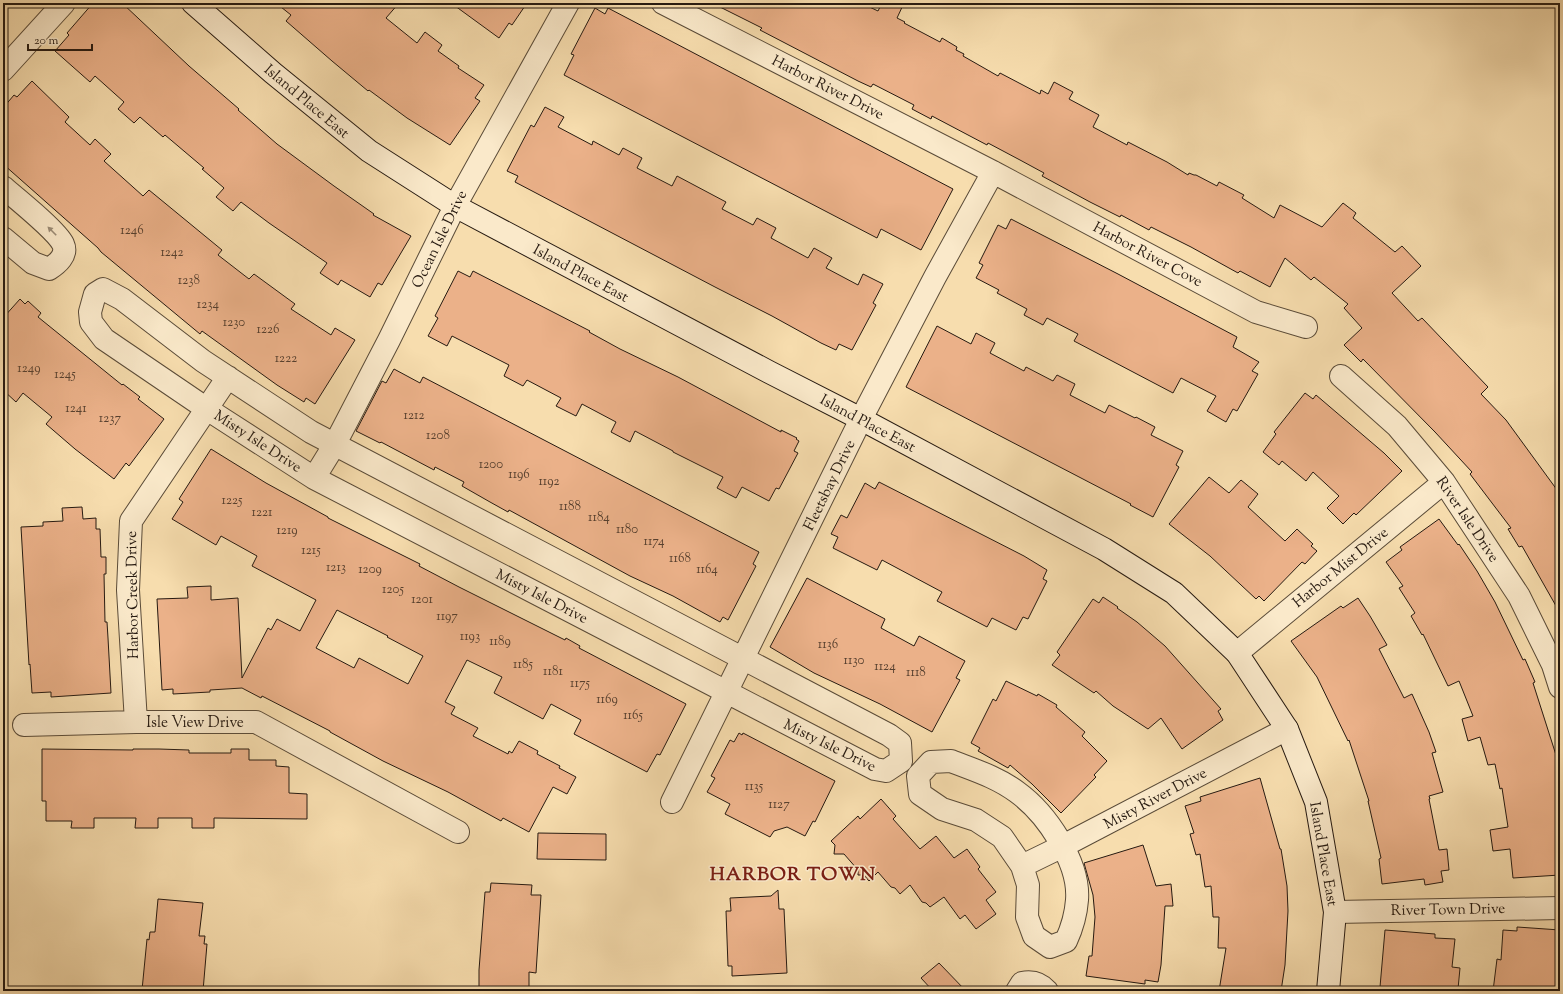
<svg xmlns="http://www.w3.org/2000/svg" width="1563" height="994" viewBox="0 0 1563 994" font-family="'Sorts Mill Goudy',serif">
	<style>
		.building { fill: #ebb189; stroke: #261a11; fill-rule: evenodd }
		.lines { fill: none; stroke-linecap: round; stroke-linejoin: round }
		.street-casing { stroke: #5a4b38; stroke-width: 24 }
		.secondary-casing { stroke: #261a11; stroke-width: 24 }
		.street { stroke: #fae9ca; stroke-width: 22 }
		.secondary { stroke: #fae9ca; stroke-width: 22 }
		.oneway { fill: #9b8c77 }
		.labels { text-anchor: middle; stroke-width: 3; stroke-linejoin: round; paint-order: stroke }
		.number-label { font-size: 13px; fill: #57402f }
		.street-label { font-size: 15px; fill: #261a11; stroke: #fae9ca }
		.district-label { font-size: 19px; font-weight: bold; letter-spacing: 1px; fill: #7a1f14; stroke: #fae9ca }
	</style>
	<rect width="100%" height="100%" fill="#f7ddae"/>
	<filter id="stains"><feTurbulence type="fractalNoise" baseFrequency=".005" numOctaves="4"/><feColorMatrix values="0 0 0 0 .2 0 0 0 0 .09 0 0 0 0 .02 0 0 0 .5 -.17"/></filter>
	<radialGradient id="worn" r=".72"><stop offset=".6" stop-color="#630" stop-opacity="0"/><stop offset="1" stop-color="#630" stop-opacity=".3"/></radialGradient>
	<path class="building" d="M93,3H122L189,66L239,109L238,110L277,144L334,186L374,214L373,215L411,236L382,285L378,283L370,297L341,280L338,285L320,273L327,263L269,223L241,202L233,211L216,197L224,188L202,169L204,168L165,135L163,137L140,117L134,123L118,109L124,102L95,76L90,82L55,51L69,35L67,33Z
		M276,3H399L386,18L417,43L425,32L442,45L438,51L459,66L458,68L484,85L475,98L480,101L450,145L407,118L369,90L368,91L332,61L286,21L291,15Z
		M451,3H527L512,25L509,23L499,38Z
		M712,3H861L878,11L882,3H904L897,18L905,22L904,23L940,42L942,38L957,47L956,50L964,54L963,56L998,76L1000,73L1040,94L1041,90L1048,94L1054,82L1073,92L1069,99L1099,115L1093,127L1127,145L1128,142L1167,162L1188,175L1189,173L1194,175H1196L1217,186L1219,182L1244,195L1242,198L1274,218L1280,205L1322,227L1343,203L1356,213L1353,218L1395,252L1402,246L1421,266L1392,293L1418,321L1422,318L1488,387L1481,394L1506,420L1560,494V613L1522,546L1519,547L1508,529L1511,528L1470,474L1472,472L1435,432L1363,359L1361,362L1344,345L1362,328L1344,308L1348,304L1314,277L1311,280L1285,258L1270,287L1240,271L1238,273L1191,247L1151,227L1149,230L1121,215L1120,217L1090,202L1042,176L1044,173L1020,160L988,143L987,145L932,116L931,119L912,109L914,105L873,84L871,87L858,81L760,30L762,28Z
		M595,8L605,14L608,8L953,189L921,250L881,229L877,238L564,75L574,55L571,54Z
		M32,81L69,117L65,122L90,145L95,139L111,154L104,161L143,196L149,190L222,250L218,255L249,279L254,274L295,304L291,309L331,335L335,328L355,340L315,404L306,398L304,402L277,385L202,331L200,334L101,252L98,248L3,164V108L14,95L17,97Z
		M545,107L564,117L558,127L592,145L593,141L619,155L623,148L642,158L637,168L672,186L677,176L726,202L722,209L753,225L757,218L776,228L771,238L808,258L814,248L832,258L826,268L858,285L863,274L883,284L873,303L876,305L852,350L839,344L836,350L821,343L772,316L715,287L515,182L518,176L507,171L531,125L534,127Z
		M1011,219L1118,274L1237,337L1233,347L1259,362L1252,371L1258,374L1237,411L1233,409L1226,422L1207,411L1216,396L1181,378L1173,393L1074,341L1078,334L1047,318L1043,325L1024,315L1027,309L997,293L999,290L976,278L983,265L979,263L998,225L1006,229Z
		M458,271L470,277L473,271L590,331L589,332L620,349L678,377L781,432V430L797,438L796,439L799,441L794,451L798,453L779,489L776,488L769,501L742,487L736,498L717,488L723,477L673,452V451L635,431L630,442L611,432L616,422L582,404L576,416L556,406L561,398L527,380L523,386L504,376L509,365L452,336L447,346L428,336L438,318L435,316Z
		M20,299L25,304L28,301L41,313L38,317L122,385L123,384L140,397L138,399L164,419L129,466L126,463L114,479L75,449L46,424L52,417L23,393L16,402L3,390V318Z
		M937,326L971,344L976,333L995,343L990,353L1024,371L1026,367L1053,381L1057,375L1075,384L1070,395L1105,413L1109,405L1135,418L1136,417L1155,427L1151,435L1183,451L1176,465L1179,467L1153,517L1130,505L1131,504L906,387Z
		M394,369L420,383L423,377L759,552L753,564L756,566L728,620L723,617L720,622L673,596L630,576L509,510L508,512L490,502L462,486L464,482L435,467L434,470L381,442L380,443L356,431L382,381L386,383Z
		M1305,393L1313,399L1316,395L1384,453L1402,471L1356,515L1354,513L1343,524L1327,508L1339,496L1313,472L1306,481L1282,461L1279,465L1263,452L1276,434L1274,432Z
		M211,449L266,483L328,517V518L420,564L419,566L459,587L565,640L566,638L580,646L579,648L686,704L660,755L657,754L647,772L574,734L581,720L551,704L543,719L494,693L502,677L467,660L445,702L455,707L451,714L478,728L473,736L508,754L509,751L512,753L519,741L538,751L537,754L560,766L559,768L576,777L567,794L553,787L529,832L503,818L501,821L448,792L383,761L330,732V731L262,696L261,698L242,688L210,690V692L173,694V689L162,690L157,599L188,598L187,587L211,586V600L238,598L242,678L268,628L271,630L277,619L300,631L316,600L252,566L257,556L221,536L216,545L172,519L183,502L179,499ZM337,610L388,636L387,637L423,656L408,684L359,658L354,668L316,648Z
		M1209,477L1229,493L1241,480L1258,494L1248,507L1285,541L1297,529L1313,544L1311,546L1317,551L1305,564L1302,562L1264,601L1259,596L1256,599L1210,556L1169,524Z
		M879,482L1024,556L1047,570L1043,579L1047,581L1028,619L1023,617L1016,630L992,618L987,627L937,601L942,592L882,560L877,570L833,548L838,537L831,534L841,515L847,518L865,483L875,489Z
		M82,507L83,519L96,518V529H100L101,557H106V574H104L105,622H107L108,638L111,693L51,697V692L32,693L30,664L29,665L21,527L43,526V522L63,521L62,508Z
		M1439,519L1458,545L1459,544L1477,571L1495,602L1523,660L1525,659L1535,682L1533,683L1556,755L1560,772V875L1513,878L1510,849L1493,851L1490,830L1508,827L1502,788L1500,789L1495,764L1488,765L1480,737L1468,741L1462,719L1473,716L1459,681L1448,686L1423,634L1422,635L1411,616L1415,613L1399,588L1403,586L1386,562L1402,550L1400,547Z
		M807,578L885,619L881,628L914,646L919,636L965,661L956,678L960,680L932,732L880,704L814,673L770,647Z
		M1103,597L1118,607L1117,608L1137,622L1165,646L1221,709L1218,711L1223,720L1182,749L1161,718L1148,729L1113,706L1096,691L1094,693L1052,665L1060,655L1057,652L1093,599L1099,603Z
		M1358,598L1370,616L1387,645L1379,649L1404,698L1412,694L1429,732L1436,752L1432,753L1443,792L1429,796L1430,799H1429L1439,850L1447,849L1449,870L1441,871L1443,882L1425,885L1424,879L1382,884L1379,859L1381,858L1368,801H1369L1349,740L1348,741L1317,677L1291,641L1341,606L1343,608Z
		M1006,681L1037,696L1038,694L1057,705L1056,707L1085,732L1082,736L1107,761L1094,775L1096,777L1061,813L1032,784L1010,765L1008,768L978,751L980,748L971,743L993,699L996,701Z
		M739,733L742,735L743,733L835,781L815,822L813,821L805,836L787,827L774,831L770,837L725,814L730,804L707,792L715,778L711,776L730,740L734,742Z
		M42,749L133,750V749H159L189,750V753H231V749H249V760H276V766L289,767V793L307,794V819L214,818V828H192V818H158V828H135L136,818H94V828H71L72,821H46V801H42Z
		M1260,778L1280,849H1281L1287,886L1288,911L1285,965L1281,991H1219L1226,948H1218L1219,917H1213L1211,886L1205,887L1200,854L1196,855L1190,834L1194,833L1185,806L1201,801L1200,797Z
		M881,799L896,816L893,819L920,849L936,836L954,858L967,849L980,867L978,869L996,892L986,900L996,914L976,929L965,915L960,919L944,897L930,907L926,903L922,902L910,885L900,894L895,888L891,887L878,872L869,881L864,875H858V870L844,854H834L835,845L831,841L858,816L860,819Z
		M538,833L606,834V860L537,859Z
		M1143,845L1156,886L1171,884L1173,906H1165L1161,965L1158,982L1145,980V984L1086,976L1089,956H1092L1095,917L1093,895L1084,863Z
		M491,883L532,885L531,895H541L536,973L529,972V991H479V970L485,892H490Z
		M778,890L779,909H784L787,973L732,976V966H728L726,911H731L730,898L771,896Z
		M158,899L203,903L199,936H205L204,944H207L203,991L142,990L147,939L149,940L150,932H155Z
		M1517,927L1560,930V991H1493L1497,959L1501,960L1503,930L1517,931Z
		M1385,930L1435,934V938L1455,939L1452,967L1460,968L1458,989L1442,988L1441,991H1430L1380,987Z
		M939,963L966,991H933L921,978Z"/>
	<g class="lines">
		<defs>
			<path id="street" d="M663,3L993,172L1256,312L1306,327
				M3,70L64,3
				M3,187C16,198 57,231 63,244C68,255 57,264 49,269L33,263L3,238
				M103,289L122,299L203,361L311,432L889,735L900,743L901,761L886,771L875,769L314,478L207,409L104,339L91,322L90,312L95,294Z
				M1341,376L1397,426L1444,482L1519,596L1553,665L1560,687
				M314,478L335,444L389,340L455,206L568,3
				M1237,653L1444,482
				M136,722L128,590L131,521L228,377
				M24,725L136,722H256L458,832
				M951,761C974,770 997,777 1017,792C1046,813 1080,862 1077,900C1076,914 1072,928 1066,941L1050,947L1034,936L1027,917L1028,885L1022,866L1002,837L976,820L942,809L920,794L918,776L931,762Z
				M672,802L861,419L935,277L993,172
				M1022,866L1063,846L1287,729
				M1335,912L1560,908
				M1017,991L1022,983C1032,981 1040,983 1047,991"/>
			<path id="secondary" d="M193,3L273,73L369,151L455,206L769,372L861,419L1104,549L1174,593L1237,653L1287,729L1316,802L1335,912L1328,991"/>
		</defs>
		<use href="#street" class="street-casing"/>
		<use href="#secondary" class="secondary-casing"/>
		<use href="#street" class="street"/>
		<use href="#secondary" class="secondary"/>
	</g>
	<defs><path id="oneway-solid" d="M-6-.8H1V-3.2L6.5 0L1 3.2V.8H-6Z"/></defs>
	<use class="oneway" href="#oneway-solid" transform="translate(52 231) rotate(-135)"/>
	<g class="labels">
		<g class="number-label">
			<text x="132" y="234">1246</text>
			<text x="172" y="256">1242</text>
			<text x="189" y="284">1238</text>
			<text x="208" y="308">1234</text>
			<text x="234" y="326">1230</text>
			<text x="268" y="333">1226</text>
			<text x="286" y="362">1222</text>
			<text x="29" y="372">1249</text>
			<text x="65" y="378">1245</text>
			<text x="76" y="412">1241</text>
			<text x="414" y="419">1212</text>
			<text x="110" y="422">1237</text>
			<text x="438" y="439">1208</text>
			<text x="491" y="468">1200</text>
			<text x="519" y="478">1196</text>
			<text x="549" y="485">1192</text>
			<text x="232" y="504">1225</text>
			<text x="570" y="510">1188</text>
			<text x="262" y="516">1221</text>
			<text x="599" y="521">1184</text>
			<text x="627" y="533">1180</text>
			<text x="287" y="534">1219</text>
			<text x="654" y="545">1174</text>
			<text x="311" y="554">1215</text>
			<text x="680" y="562">1168</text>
			<text x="336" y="571">1213</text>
			<text x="370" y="573">1209</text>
			<text x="707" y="573">1164</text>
			<text x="393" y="593">1205</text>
			<text x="422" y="603">1201</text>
			<text x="447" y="620">1197</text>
			<text x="470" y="640">1193</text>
			<text x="500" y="645">1189</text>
			<text x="828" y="648">1136</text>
			<text x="854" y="664">1130</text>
			<text x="523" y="668">1185</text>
			<text x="885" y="670">1124</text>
			<text x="553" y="675">1181</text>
			<text x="916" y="676">1118</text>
			<text x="580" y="687">1175</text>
			<text x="607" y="703">1169</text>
			<text x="633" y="719">1165</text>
			<text x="754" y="790">1135</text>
			<text x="779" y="808">1127</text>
		</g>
		<g class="street-label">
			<text transform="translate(828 87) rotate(27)" y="5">Harbor River Drive</text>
			<text transform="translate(307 101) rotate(40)" y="5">Island Place East</text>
			<text transform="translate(439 239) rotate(-64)" y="5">Ocean Isle Drive</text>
			<text transform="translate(1148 254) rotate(28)" y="5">Harbor River Cove</text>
			<text transform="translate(581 273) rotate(28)" y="5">Island Place East</text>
			<text transform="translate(868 423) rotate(28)" y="5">Island Place East</text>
			<text transform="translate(258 441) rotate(33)" y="5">Misty Isle Drive</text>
			<text transform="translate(829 485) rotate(-64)" y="5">Fleetsbay Drive</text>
			<text transform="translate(1468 519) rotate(56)" y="5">River Isle Drive</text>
			<text transform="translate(1340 567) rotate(-39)" y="5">Harbor Mist Drive</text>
			<text transform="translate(132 595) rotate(-91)" y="5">Harbor Creek Drive</text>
			<text transform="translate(542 596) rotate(27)" y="5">Misty Isle Drive</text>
			<text x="195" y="727">Isle View Drive</text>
			<text transform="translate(830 745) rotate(26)" y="5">Misty Isle Drive</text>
			<text transform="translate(1155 798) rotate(-28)" y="5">Misty River Drive</text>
			<text transform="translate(1324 854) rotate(80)" y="5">Island Place East</text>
			<text transform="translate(1448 909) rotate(-1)" y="5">River Town Drive</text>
		</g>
		<g class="district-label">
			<text x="793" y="880">HARBOR TOWN</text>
		</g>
	</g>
	<rect width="1563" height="994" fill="none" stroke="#f7ddae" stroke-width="16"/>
	<rect x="4" y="4" width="1555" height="986" fill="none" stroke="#261a11" stroke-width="2"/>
	<rect x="8" y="8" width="1547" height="978" fill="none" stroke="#261a11"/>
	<path d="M28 44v6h64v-6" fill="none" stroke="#261a11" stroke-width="2"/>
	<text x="34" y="44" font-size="12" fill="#261a11" stroke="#fae9ca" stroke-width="3" paint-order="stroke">20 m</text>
	<rect width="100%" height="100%" filter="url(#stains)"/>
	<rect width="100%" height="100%" fill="url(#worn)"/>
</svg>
